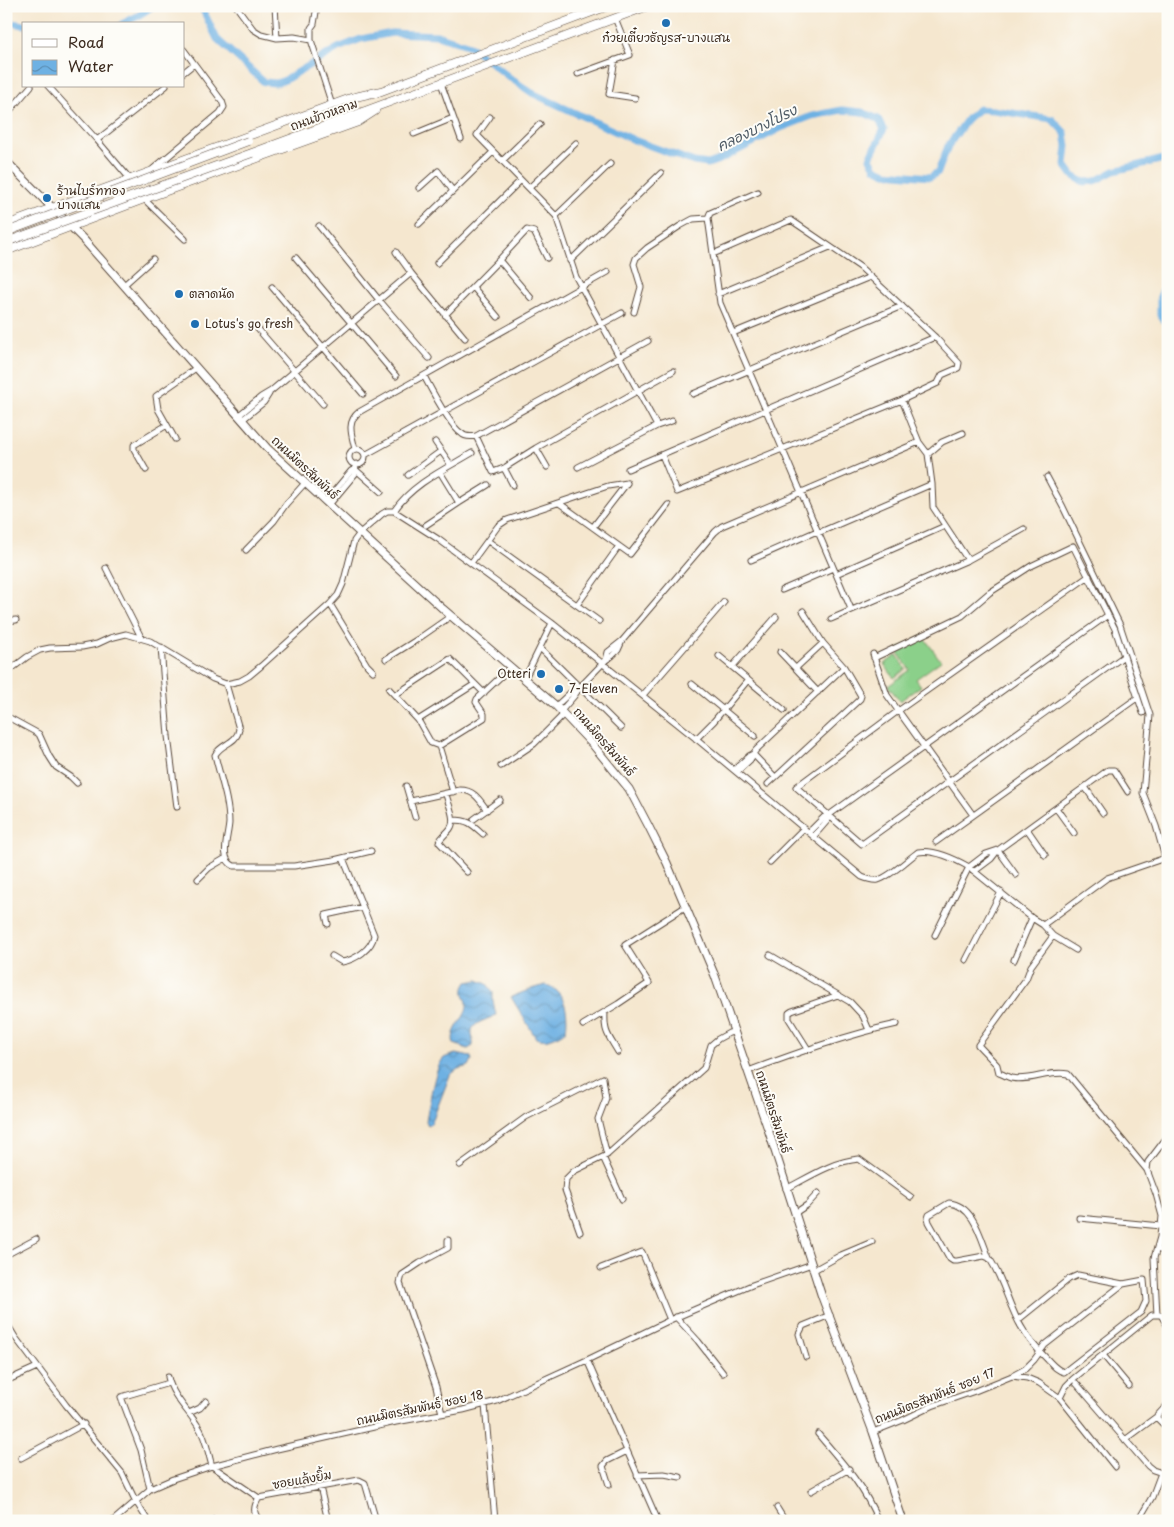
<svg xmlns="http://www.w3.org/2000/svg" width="1174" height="1527" viewBox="0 0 1174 1527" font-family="'Playpen Sans','Playpen Sans Thai',sans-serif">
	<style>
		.pitch { fill: #8bd08a; stroke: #637d54 }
		.water { fill: url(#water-waves); stroke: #546e80 }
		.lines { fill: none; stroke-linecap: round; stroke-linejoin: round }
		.canal { stroke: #6eb1e3; stroke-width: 7 }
		.street-casing { stroke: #574639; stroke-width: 7 }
		.secondary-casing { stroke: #574639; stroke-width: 9 }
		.primary-casing { stroke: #574639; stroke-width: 9 }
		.street { stroke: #fff; stroke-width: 5 }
		.secondary { stroke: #fff; stroke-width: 7 }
		.primary { stroke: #fff; stroke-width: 8 }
		.primary-bridge-casing { stroke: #574639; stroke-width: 9; stroke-linecap: butt }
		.primary-bridge { stroke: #fff; stroke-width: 8 }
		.poi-dot { fill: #1f6fb2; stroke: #fdfcf7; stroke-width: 2 }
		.labels { text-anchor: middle; stroke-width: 4; stroke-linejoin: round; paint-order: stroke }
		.poi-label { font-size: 12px; fill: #3b2a1e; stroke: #fdfcf7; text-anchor: start }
		.street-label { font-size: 12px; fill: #3b2a1e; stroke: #fdfcf7 }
		.water-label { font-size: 14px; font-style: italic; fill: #4d5963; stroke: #fdfcf7 }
	</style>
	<defs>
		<pattern id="water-waves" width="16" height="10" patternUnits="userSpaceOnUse" patternTransform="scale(1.25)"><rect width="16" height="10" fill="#6eb1e3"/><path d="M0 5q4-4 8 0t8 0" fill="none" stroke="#5c90b7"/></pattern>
	</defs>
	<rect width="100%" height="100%" fill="#fdfcf7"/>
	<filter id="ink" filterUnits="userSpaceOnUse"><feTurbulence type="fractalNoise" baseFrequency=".02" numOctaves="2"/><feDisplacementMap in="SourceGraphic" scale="10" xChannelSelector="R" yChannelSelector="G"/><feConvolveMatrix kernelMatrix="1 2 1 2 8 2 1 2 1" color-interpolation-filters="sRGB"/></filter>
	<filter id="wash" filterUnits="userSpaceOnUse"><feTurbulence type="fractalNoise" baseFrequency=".0096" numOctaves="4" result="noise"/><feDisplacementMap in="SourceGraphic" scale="20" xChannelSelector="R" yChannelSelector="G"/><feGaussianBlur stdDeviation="1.12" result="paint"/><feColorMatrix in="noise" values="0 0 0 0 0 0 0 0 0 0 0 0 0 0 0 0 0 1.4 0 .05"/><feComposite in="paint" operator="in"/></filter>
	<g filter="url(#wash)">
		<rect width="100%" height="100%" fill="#f5e7cf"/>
		<path class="pitch" d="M923,636L941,661L916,679L921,686L900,701L888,686L910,670L896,650Z
			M897,655L906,669L894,678L884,664Z"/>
		<path class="water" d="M478,980L487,984L493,992V1001L496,1015C490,1019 474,1022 472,1030C471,1035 474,1041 473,1046L468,1049L454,1044C449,1030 466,1019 467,1006C468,996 459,994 467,982Z
			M546,985C565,990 569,1013 566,1030C557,1037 547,1042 536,1038L511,997L531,989Z
			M456,1054L471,1057L472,1060L469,1066L458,1069L450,1075L431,1124L428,1126L426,1121C429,1107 434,1067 444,1058C448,1056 452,1055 456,1054Z"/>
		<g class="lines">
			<path class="canal" d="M201,6L217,39L264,82L276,83L285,80L338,48L361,39L392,33L437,35L470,46L509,77L532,93L634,140L694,162L708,164L722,159L781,128L812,116L842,110L862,112L878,119L884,129L870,158L875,168L886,173L930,177L938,172L948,146L968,118L979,109L993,110L1052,119L1065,133L1067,146L1065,165L1073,176L1084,182L1095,181L1114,171L1168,158
				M6,22L24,25
				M122,24L136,17L153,6
				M1168,279L1160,297V315L1168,325"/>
		</g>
	</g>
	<g filter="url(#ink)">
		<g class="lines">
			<defs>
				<path id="street" d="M236,6L253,29L261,34L277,38L294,37L311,40
					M275,6L277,38
					M317,6L314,24L311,28V40L332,105
					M615,60L609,94L635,98
					M184,72L194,64
					M578,74L630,55L615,18
					M441,83L461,139
					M48,86L97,140L130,179
					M6,115L31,86
					M490,117L477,135L556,216L576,277L657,426
					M414,134L453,118
					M97,140L166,86
					M502,161L540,124
					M153,169L220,113L224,107L222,101L184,50
					M419,188L438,171L453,191
					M529,188L576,143
					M758,192L710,213L708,218L720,303L851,609
					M144,199L185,239
					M556,216L610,164
					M419,224L493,152
					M319,226L379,300L429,358
					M396,252L411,273L465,338
					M296,258L396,376
					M499,260L531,298
					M570,261L661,173
					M437,263L521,180
					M124,285L153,259
					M272,287L363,394
					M473,287L498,317
					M718,294L830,247
					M634,312L641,287L634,264L636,258L647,248L680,226L693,219L708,218
					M445,315L499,260L527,230L534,232L547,258
					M257,328L323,404
					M733,333L870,277
					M424,376C431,389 450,426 461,433C465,437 471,437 476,436L648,341
					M693,394L902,306
					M902,400L919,442L928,454L932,484L933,507L968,560
					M238,416L261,397L271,391L411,273
					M242,420L264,402L269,394
					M476,436L493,472L504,468L536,448L673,371
					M175,439L158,409L156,396L196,368
					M435,442L451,465
					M536,448L547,467
					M355,449C352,436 346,422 359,412L608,272
					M349 457a8 8 0 1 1 16 0a8 8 0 1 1-16 0Z
					M928,454L942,442L963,433
					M365,455L622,313
					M662,455L677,492L902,400L938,383L942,375L958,368L959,363L935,337L860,267L791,220L713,254
					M578,467L657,426L672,421
					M504,468L513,485
					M355,469L381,492
					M628,469L935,337
					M146,470L134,449V445L167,425
					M440,472L459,503
					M408,475L441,451
					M1047,477L1063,507L1120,625L1150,715L1143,793L1156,826L1168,868
					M325,502L351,471L355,469
					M559,503L630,554L668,505
					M329,505L355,474L356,464
					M394,511L438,539L552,623L699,741L862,877C867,879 872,881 878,880C890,877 907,860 918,852C935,849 955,859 969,867L1032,918L1043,925L1053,936L1076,950
					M426,525L459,503L488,485
					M593,527L627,483
					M818,533L932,484
					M488,541L599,621
					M246,550L274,521L286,504L305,483
					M751,560L817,531
					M471,563L498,526L507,520L608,486L627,483
					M106,568L141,637
					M836,574L945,526
					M1089,576L898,711L796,787L862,844L1124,656
					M782,590L833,568
					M330,604L367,665L373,671
					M577,605L619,546
					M831,619L968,560L1024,529
					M6,621L16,620
					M161,647L168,736L177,807
					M540,648L621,728
					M780,652L818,692
					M873,654L887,695L973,815
					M719,656L784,710
					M874,658L962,616L989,593L1014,577L1031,566L1073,546L1115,629L1143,713
					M386,659L418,639L451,616
					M606,660L608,652L622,641L715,532L722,526L919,442
					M732,667L776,617
					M796,668L823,643
					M6,673L27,657L40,650L50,648L82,647L97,644L110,638L126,634L150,641L213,679L226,684L240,681L249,676L261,666L330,604L338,595L343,584L354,541L360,533L382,514L387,511H394C412,484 445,469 472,453
					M525,678L552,623
					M226,684L239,729C237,744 221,743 215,755C220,777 229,800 229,823C228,838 219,859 234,866H294L334,860L371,851
					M692,684L755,736
					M389,689L418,720L431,743L439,746L484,718V714L476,702L477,699L511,667
					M395,695L450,659L484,693
					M643,695L724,602
					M556,706L570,693L577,690
					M561,711L574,696L580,687L606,660L612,656L618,650L622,641
					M6,716L39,734L49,756L56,767L71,777L77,783
					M418,720L475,684
					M696,739L714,721L748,680
					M439,746L453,792
					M501,766L534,744L564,714
					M734,770L749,756L753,754
					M737,772L750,760L753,755
					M775,777L753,754L756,750L844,667
					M768,784L860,699L861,696L844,667L823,643L803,611
					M406,786L415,817
					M1085,787L1103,813
					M446,794C448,804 457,820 450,829C446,834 442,836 439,842L467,872
					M411,801L460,790C474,790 479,799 487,810
					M1056,808L1074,833
					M474,819L500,800
					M453,820C469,820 472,824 483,834
					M1027,829L1045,855
					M809,832L824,817L829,815L1108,615
					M814,836L827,821L829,815
					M936,842L1137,698
					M998,850L1016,875
					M770,862L804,828
					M975,871L991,859L998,850
					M198,879L209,868L226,858
					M328,924L326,915L363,907
					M1043,925L1107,878L1165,858
					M935,935L969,867L986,854L998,850L1108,770H1114L1128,792
					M1053,936L1031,966L1026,979L978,1045L997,1065L999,1073C1003,1074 1007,1077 1011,1078C1030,1082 1049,1070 1068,1074L1147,1170L1156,1194L1162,1216L1160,1237L1154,1258L1157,1315
					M770,955L850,1002L863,1016L869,1030
					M332,956L342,962C355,960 372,949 374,935L343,858
					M966,960L1001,892
					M1014,960L1032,918
					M605,1012C604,1033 608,1035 618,1052
					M583,1025L618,1004L649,983L625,945L685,907
					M808,1049L789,1019V1013L792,1011L838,995
					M748,1071C797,1053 846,1035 897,1024
					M603,1157L622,1199
					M460,1165L526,1117L603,1078L606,1098L598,1119L607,1155
					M1147,1170L1148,1162L1168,1136
					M786,1189C809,1177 833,1161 859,1159L911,1197
					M795,1213L807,1205L818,1193
					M1079,1218L1161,1226
					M580,1232L565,1190L566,1179L574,1171L607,1155L704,1068L711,1045L718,1039L729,1033L733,1032
					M1157,1249L1168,1253
					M6,1255L36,1239
					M989,1258C981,1239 974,1205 949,1203L929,1215L928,1218L929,1222L950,1259L953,1261H957L984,1256L989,1258C1004,1279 1008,1306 1022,1328C1028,1339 1037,1349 1046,1358C1052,1364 1056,1370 1064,1372L1141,1312L1146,1301L1144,1280L1123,1284L1078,1275L1069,1279L1018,1320
					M601,1268L642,1252L670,1320
					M814,1270L841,1255L872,1242
					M676,1317L698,1341L723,1373
					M6,1322L15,1337L66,1405L122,1473L135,1500L148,1521
					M1103,1355L1129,1386
					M806,1357L799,1334L803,1326L830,1315
					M587,1360L658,1521
					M1012,1376L1025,1369L1034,1360L1045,1345L1123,1284
					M168,1377C172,1396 188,1410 198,1426C206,1437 208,1453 212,1466L259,1498L359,1480L365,1483L376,1521
					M6,1381L37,1367
					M1076,1383L1148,1466L1153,1470L1168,1475
					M1060,1398L1115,1467
					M485,1405L495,1521
					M189,1413L200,1408L206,1401
					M442,1414L436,1387L400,1283L402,1275L420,1263L448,1248V1240
					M1156,1417L1168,1429
					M873,1432L903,1420L932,1406L975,1391L1012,1376L1027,1378L1039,1383L1060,1398L1066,1386L1073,1379L1152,1315H1161L1168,1327
					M818,1434C841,1461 865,1487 878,1521
					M1125,1440L1156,1417L1168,1404
					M21,1458L84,1424
					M637,1475L664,1474L680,1477
					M609,1485L603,1466L607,1461L627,1451
					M320,1487L328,1521
					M150,1489L141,1450L121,1397L169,1383
					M811,1491L849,1469
					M259,1498C253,1507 253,1513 260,1521
					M777,1508L785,1521
					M113,1521L150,1489L173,1479L212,1466L277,1449L396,1422L463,1410L497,1401L587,1360L670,1320L752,1285L812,1264
					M213,1521L214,1520
					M1138,1521L1152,1497L1161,1473"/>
				<path id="secondary" d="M6,161L84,240L267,448L443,609L556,706L593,745L629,789L648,825L667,863L715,976L768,1129L822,1297L873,1432L903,1521"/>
				<path id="primary" d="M376,93L608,6
					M252,153L648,6
					M6,225L332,105L351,98L381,91
					M6,251L144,199L358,122L375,111"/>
			</defs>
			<use href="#street" class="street-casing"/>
			<use href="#secondary" class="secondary-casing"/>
			<use href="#primary" class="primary-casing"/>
			<use href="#street" class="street"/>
			<use href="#secondary" class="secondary"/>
			<use href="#primary" class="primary"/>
			<defs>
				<path id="primary-bridge" d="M6,232L248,141
					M6,242L252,153"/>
			</defs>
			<use href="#primary-bridge" class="primary-bridge-casing"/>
			<use href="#primary-bridge" class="primary-bridge"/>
		</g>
	</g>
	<g class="poi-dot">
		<circle cx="666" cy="23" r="5"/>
		<circle cx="47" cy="198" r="5"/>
		<circle cx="179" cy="294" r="5"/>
		<circle cx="195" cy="324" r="5"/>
		<circle cx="541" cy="674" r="5"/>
		<circle cx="559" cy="689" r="5"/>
	</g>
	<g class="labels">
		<g class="poi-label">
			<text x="666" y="42" text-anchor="middle">ก๋วยเตี๋ยวธัญรส-บางแสน</text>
			<text x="57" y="195">ร้านไบร์ททอง<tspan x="57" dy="14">บางแสน</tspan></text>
			<text x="189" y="298">ตลาดนัด</text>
			<text x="205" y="328">Lotus's go fresh</text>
			<text x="531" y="678" text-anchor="end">Otteri</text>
			<text x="569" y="693">7-Eleven</text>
		</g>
		<g class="street-label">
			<text transform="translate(324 115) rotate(-20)" y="4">ถนนข้าวหลาม</text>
			<text transform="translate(305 468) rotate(43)" y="4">ถนนมิตรสัมพันธ์</text>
			<text transform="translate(604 742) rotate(49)" y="4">ถนนมิตรสัมพันธ์</text>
			<text transform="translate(773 1112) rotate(72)" y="4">ถนนมิตรสัมพันธ์</text>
			<text transform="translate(935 1396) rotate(-22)" y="4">ถนนมิตรสัมพันธ์ ซอย 17</text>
			<text transform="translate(420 1408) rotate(-12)" y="4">ถนนมิตรสัมพันธ์ ซอย 18</text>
			<text transform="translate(302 1480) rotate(-10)" y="4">ซอยแล้งยิ้ม</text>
		</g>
		<g class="water-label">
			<text transform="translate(757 128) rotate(-26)" y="5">คลองบางโปรง</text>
		</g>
	</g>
	<rect width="1174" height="1527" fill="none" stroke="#fdfcf7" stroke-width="25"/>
	<rect x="22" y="22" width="162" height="65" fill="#fdfcf7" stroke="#afa8a0"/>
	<rect x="32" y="39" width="25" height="8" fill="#ffffff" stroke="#afa8a0"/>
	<text x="68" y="48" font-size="15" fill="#3b2a1e">Road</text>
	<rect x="32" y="60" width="25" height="15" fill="url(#water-waves)" stroke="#afa8a0"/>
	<text x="68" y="72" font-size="15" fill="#3b2a1e">Water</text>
</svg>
